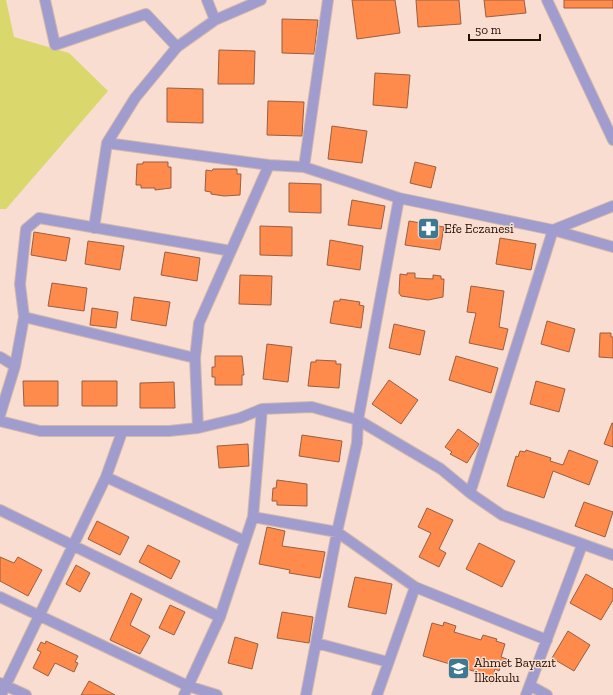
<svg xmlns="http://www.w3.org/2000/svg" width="613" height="695" viewBox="0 0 613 695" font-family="'Zilla Slab',serif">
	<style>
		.green { fill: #dad76d }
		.building { fill: #fe8a4b; stroke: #9a5f42 }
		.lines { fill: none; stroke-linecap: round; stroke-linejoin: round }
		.minor-casing { stroke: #d2b8ab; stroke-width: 12 }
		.minor { stroke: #a09dce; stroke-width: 10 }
		.labels { text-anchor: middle; stroke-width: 3; stroke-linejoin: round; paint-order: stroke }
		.poi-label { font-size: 13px; fill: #250f04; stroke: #f8ddd0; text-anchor: start }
	</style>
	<rect width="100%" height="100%" fill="#f8ddd0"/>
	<path class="green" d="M0,0H6L14,37L69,53L108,91L6,209H0Z"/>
	<path class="building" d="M352,0H395L400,33L357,39Z
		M416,0H459L461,24L418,27Z
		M484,0H524L526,13L486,17Z
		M564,0H613V8H564Z
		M282,19L318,20L314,54L282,53Z
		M219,50L255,51L254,84H218Z
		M375,73L410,75L407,108L373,105Z
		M167,88L203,89V123L167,122Z
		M268,101L304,102L302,136L267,135Z
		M332,126L367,131L362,163L328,159Z
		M143,162H168V167H171V188L155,190V188H141V185H136L137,164H143Z
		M415,162L436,167L431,188L410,183Z
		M213,169H237V174H241L240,195L224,196L211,194V192L205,191L206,170L212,171Z
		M289,183L321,184V213L289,212Z
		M352,200L385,206L381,229L348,225Z
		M409,221L444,227L440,250L405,245Z
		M260,226L292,227V256L260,255Z
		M34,232L70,238L66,261L31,255Z
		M500,238L536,244L531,270L496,264Z
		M330,240L363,246L360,270L327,265Z
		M88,241L124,246L120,270L85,264Z
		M165,252L200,258L197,281L161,275Z
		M407,273H415V278L433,279V275L441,276V279H444L443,297L428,300L401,296L399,293L400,274L407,275Z
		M240,275L272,276L271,305L239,304Z
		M52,283L87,288L84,311L48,306Z
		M471,286L504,291L499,327L508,329L503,350L469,343L476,313L467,312Z
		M134,297L170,302L166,326L131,320Z
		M340,299L360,302L359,305L364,306L361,328L330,323L334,301H340Z
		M92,308L118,312L116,328L90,325Z
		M547,321L575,329L569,352L541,344Z
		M394,324L425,331L420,355L389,348Z
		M600,333H611V337H613V358L599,357Z
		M267,344L292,347L288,382L263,379Z
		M215,356H242L244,375H242V385H215V377H212V367H215Z
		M456,356L498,368L491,393L449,380Z
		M316,360L336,361V364H341L339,388L308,386L311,362H316Z
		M389,380L418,400L401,424L372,404Z
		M23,381H58V406H24Z
		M82,381H117V406H82Z
		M536,381L565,389L559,412L530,404Z
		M174,382L175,408H140V383Z
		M612,423H613V447L604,444Z
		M458,429L479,444L467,463L450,454L452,452L445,447Z
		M302,435L342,441L339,462L299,456Z
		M248,444L249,466L219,468L217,446Z
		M526,450L551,458L550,461L563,465L569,450L598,461L589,485L553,471L544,498L507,486L516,456L518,457L520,451L525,452Z
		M277,480L307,484V506L277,505V501H272L273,488H276Z
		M584,502L613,512L605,537L575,526Z
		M427,508L453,520L439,549L446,553L439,567L419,557L431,533L418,527Z
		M97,521L129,537L120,555L88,539Z
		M267,527L285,531L282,546L325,552L320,578L289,573L290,570L259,564Z
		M479,543L515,561L502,587L466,569Z
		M148,545L180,561L171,579L139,562Z
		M0,557L14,563L18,557L42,570L28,596L0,581Z
		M76,565L90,573L80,592L66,584Z
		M586,574L613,589V600L601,620L570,603Z
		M355,577L392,584L386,614L348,607Z
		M131,593L142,599L130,625L150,636L140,654L110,640Z
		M170,605L185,612L174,635L159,628Z
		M282,612L313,617L309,643L277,638Z
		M444,622L456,626L454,632L481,640L483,635L497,639L496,641L505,644L501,657L507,659L504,666L501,665L499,671L495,669L491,683L479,679L480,673L423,656L432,623L443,626Z
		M568,631L590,645L574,671L552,658Z
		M235,637L258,644L252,669L228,663Z
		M46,641L78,656L75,662L78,663L74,672L55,663L48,676L33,668L41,652L37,650L41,642L45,644Z
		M89,681L115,695H81Z"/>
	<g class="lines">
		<defs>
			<path id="minor" d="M45,0L55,45L146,14L177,47
				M207,0L215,20
				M547,0L613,140
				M107,143L269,165L304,167L399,198L553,230L613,247
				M304,167L328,0
				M94,228L107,143L135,98L177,47L215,20L261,0
				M24,317L195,358
				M0,357L15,366
				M0,415L15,366L24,317L20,284L26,229L39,218L231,251
				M0,421L40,431H169L198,428L240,418L262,409L312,407L358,420L441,469L470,493L502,515L613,555
				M198,428L195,358L199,323L269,165
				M106,477L245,541
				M470,493L553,230L613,206
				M0,510L220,617
				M253,517L337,532L415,587L547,640
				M0,597L188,686L217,695
				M316,643L388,662
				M0,683L26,695
				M531,686L547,695
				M1,695L106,477L122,432
				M184,695L220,617L253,517L262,409
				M306,695L337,532L357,443L358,420L399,198
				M377,695L415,587
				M526,695L582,545"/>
		</defs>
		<use href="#minor" class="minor-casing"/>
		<use href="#minor" class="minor"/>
	</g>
	<defs>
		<symbol id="pharmacy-square" viewBox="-11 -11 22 22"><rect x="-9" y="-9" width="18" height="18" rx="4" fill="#3e7991" stroke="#f8ddd0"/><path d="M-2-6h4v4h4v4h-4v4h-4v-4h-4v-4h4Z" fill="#fff"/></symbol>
		<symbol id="school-square" viewBox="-11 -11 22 22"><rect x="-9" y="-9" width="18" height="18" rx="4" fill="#3e7991" stroke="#f8ddd0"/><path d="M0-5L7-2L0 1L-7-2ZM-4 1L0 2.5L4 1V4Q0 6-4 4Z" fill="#fff"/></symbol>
	</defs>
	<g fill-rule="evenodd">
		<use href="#pharmacy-square" x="416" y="216" width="25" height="25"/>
		<use href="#school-square" x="446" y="656" width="25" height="25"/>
	</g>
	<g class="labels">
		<g class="poi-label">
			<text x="444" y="233">Efe Eczanesi</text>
			<text x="474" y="667">Ahmet Bayazıt<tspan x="474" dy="15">İlkokulu</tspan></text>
		</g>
	</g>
	<path d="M469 34v6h71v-6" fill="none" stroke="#250f04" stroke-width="2"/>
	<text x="475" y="34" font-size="12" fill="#250f04" stroke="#f8ddd0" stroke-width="3" paint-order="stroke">50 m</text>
</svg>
